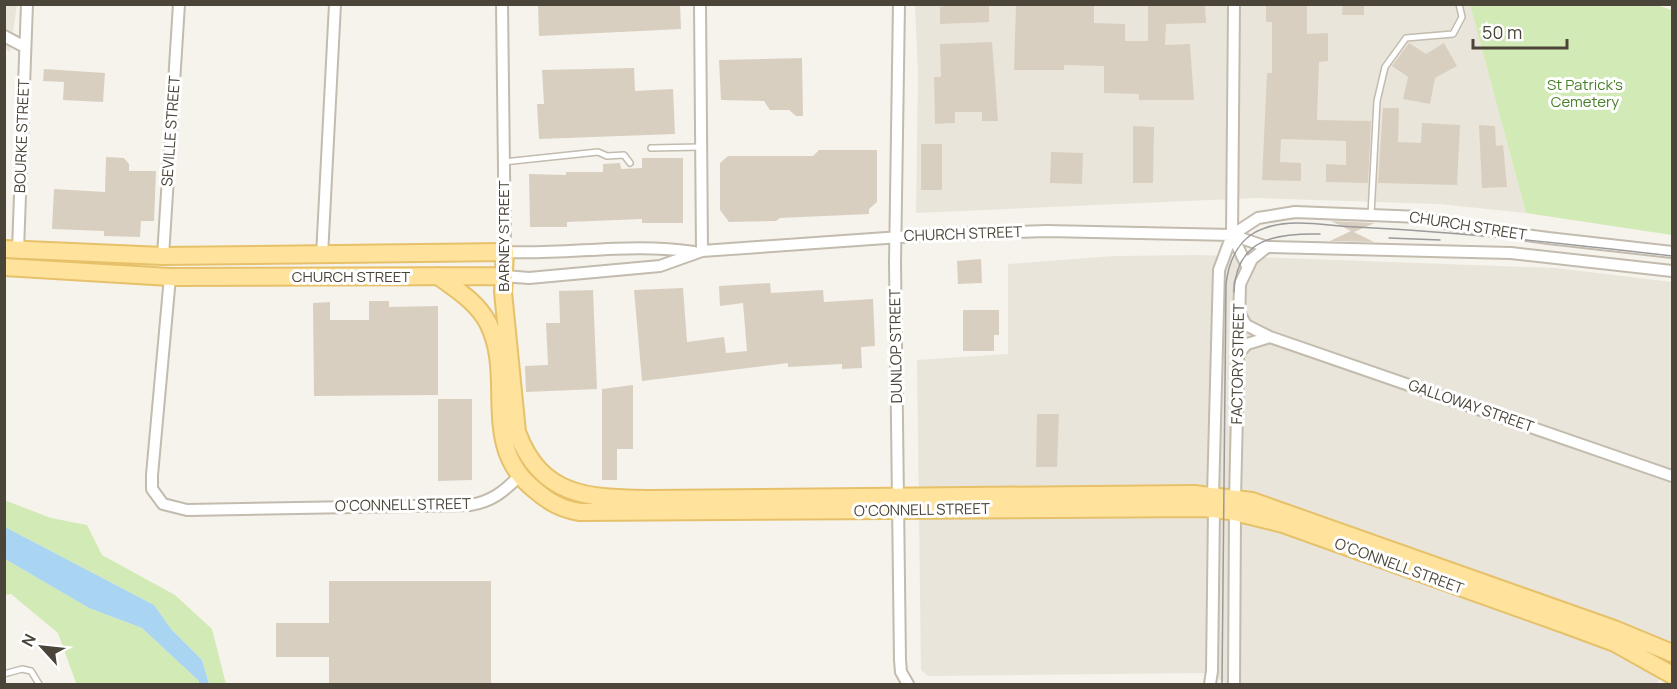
<svg xmlns="http://www.w3.org/2000/svg" width="1677" height="689" viewBox="0 0 1677 689" font-family="Manrope,sans-serif">
	<style>
		.residential { fill: #eae5da }
		.green { fill: #d2eab5 }
		.water { fill: #a9d4f2 }
		.building { fill: #d8cfc1 }
		.lines { fill: none; stroke-linecap: round; stroke-linejoin: round }
		.lane-casing { stroke: #c2bbae; stroke-width: 8 }
		.street-casing { stroke: #c2bbae; stroke-width: 14 }
		.primary-casing { stroke: #e6c16a; stroke-width: 20 }
		.lane { stroke: #fff; stroke-width: 5 }
		.street { stroke: #fff; stroke-width: 10 }
		.primary { stroke: #ffe39c; stroke-width: 16 }
		.tram { stroke: #9a9a9a; stroke-width: 1.5 }
		.labels { text-anchor: middle; stroke-width: 6; stroke-linejoin: round; paint-order: stroke }
		.park-label { font-size: 15px; fill: #4a7f2a; stroke: #fff }
		.street-label { font-size: 15px; fill: #4b4439; stroke: #fff }
	</style>
	<rect width="100%" height="100%" fill="#f6f3ec"/>
	<path class="residential" d="M5,5H17L10,52L5,49Z
		M915,5H1470L1526,213L1439,204L1256,198L916,213L918,74Z
		M1200,255L1556,268L1672,282V658L1657,684H1228L1207,673L928,676L921,670L917,360L1008,354V264L1114,256Z"/>
	<path class="green" d="M1653,4L1672,10V235L1526,213L1470,5Z
		M4,500L51,518L87,525L102,555L175,595L212,629L226,684H209L202,660L171,629L154,605L5,527Z
		M5,559L89,608L142,628L199,681V684H72L76,683L58,633L11,594L5,595Z"/>
	<path class="water" d="M5,527L154,605L171,629L202,660L209,684H199V681L142,628L89,608L5,559Z"/>
	<path class="building" d="M538,4H680L681,29L539,36Z
		M955,4L989,5V22L940,24V7Z
		M1016,4H1094V23L1125,24V41H1148V4H1205L1206,23L1166,24L1165,45L1190,44L1194,100H1139V94L1104,93V66L1064,65V70H1014Z
		M1266,4H1307V34L1328,33V61L1319,62L1317,120L1371,121L1368,183L1326,182V164L1346,165V141L1281,139L1280,162L1301,163V181L1262,180L1267,73H1272V22H1266Z
		M1343,4H1364V15H1342Z
		M992,42L998,121H982V112H955V123L935,124L934,77H941L940,44Z
		M1409,43L1426,54L1444,43L1457,66L1435,78L1430,104L1403,99L1408,77L1392,66Z
		M802,58L803,116H796L789,110H770L764,101L721,100L719,60Z
		M634,68L635,91L673,89L675,134L539,139L537,104H544L542,70Z
		M44,69L105,73L103,102L63,100L64,82L43,81Z
		M1383,108H1399L1398,142L1421,143L1422,123L1460,125L1457,185L1378,183Z
		M1479,125L1495,126L1496,146L1503,145L1507,187L1482,188Z
		M1133,126L1154,127L1153,183H1133Z
		M921,144H942V190H921Z
		M819,150H877V202L869,209V214L780,218L776,221L729,222L720,210V163L728,156H813Z
		M1051,152L1083,153L1082,184L1050,183Z
		M106,157L124,158L129,164V171H156L154,221H141L140,237L104,236V231L52,229L54,189L105,192Z
		M642,158H683V223H642V219L567,222V227H530L529,174L566,175V172H603V164L620,163L621,169L642,168Z
		M1331,221L1375,223L1354,232L1374,242L1330,241L1351,231Z
		M981,259L982,283L958,284L957,261Z
		M770,283L771,293L823,290L824,302L873,299L875,346L861,347L862,368L842,369V364L788,367V363L642,381L634,290L683,288L687,342L724,337L726,353L747,351L743,303L720,306L719,286Z
		M593,290L597,389L526,392L525,366L548,365L546,323H560L559,291Z
		M369,301H389V307L438,306V395L314,396L313,303L330,302V320H369Z
		M963,310H999V335H994V351H963Z
		M633,385V449H617V480H602V389Z
		M438,399H472V480L438,481Z
		M1037,414H1059L1057,467H1036Z
		M329,581H491V684H329V657H276V623H329Z"/>
	<g class="lines">
		<defs>
			<path id="lane" d="M651,148L701,147
				M503,162L598,152L607,156L624,155L630,163
				M1371,215L1377,101L1385,67L1406,38L1453,34L1462,17L1459,4
				M4,674L22,669L31,671L39,684"/>
			<path id="street" d="M502,4L505,252C568,255 632,242 694,252
				M700,4L702,251
				M899,4L895,263L900,660L901,672L908,684
				M4,36L25,47
				M1232,235L1258,218L1295,212L1421,217L1453,225L1548,238L1672,252
				M1232,235L1247,266
				M18,250L27,4
				M163,256L179,4
				M322,256L335,4
				M503,276L529,278L660,266L702,251L943,234L1047,231L1232,235L1267,247L1511,253L1672,271
				M170,277L152,475V489L163,504L187,510L470,505C491,502 505,491 519,476
				M1239,312L1246,325L1270,337L1672,476
				M1237,355L1247,344L1270,337
				M1213,496L1219,270L1232,235L1234,4
				M1235,499L1240,284L1252,259L1267,247
				M1210,684L1212,671L1214,509
				M1234,684L1235,512"/>
			<path id="primary" d="M4,249L163,256L505,252L503,292L517,432C541,497 588,498 648,499L1194,494L1252,501L1614,629L1672,653
				M4,267L170,277L503,276
				M438,276C457,290 477,302 488,323C516,378 478,445 535,490C549,502 561,509 580,512L1203,508L1230,511L1283,524L1569,626L1615,643L1672,675"/>
		</defs>
		<use href="#lane" class="lane-casing"/>
		<use href="#street" class="street-casing"/>
		<use href="#primary" class="primary-casing"/>
		<use href="#lane" class="lane"/>
		<use href="#street" class="street"/>
		<use href="#primary" class="primary"/>
		<path class="tram" d="M1389,238L1440,240
			M1234,292C1236,238 1277,233 1320,234
			M1222,684L1226,284C1229,259 1240,236 1265,228C1292,218 1328,226 1356,227C1462,232 1567,244 1672,256"/>
	</g>
	<g class="labels">
		<g class="park-label">
			<text x="1585" y="90">St Patrick's<tspan x="1585" dy="17">Cemetery</tspan></text>
		</g>
		<g class="street-label">
			<text transform="translate(171 131) rotate(-86)" y="5">SEVILLE STREET</text>
			<text transform="translate(22 136) rotate(-88)" y="5">BOURKE STREET</text>
			<text transform="translate(1468 226) rotate(9)" y="5">CHURCH STREET</text>
			<text transform="translate(963 234) rotate(-2)" y="5">CHURCH STREET</text>
			<text transform="translate(504 236) rotate(-90)" y="5">BARNEY STREET</text>
			<text x="351" y="282">CHURCH STREET</text>
			<text transform="translate(896 346) rotate(-91)" y="5">DUNLOP STREET</text>
			<text transform="translate(1238 364) rotate(-89)" y="5">FACTORY STREET</text>
			<text transform="translate(1471 406) rotate(19)" y="5">GALLOWAY STREET</text>
			<text transform="translate(403 505) rotate(-1)" y="5">O'CONNELL STREET</text>
			<text transform="translate(922 510) rotate(-1)" y="5">O'CONNELL STREET</text>
			<text transform="translate(1399 566) rotate(20)" y="5">O'CONNELL STREET</text>
		</g>
	</g>
	<rect width="1677" height="689" fill="none" stroke="#4b4439" stroke-width="12"/>
	<g transform="translate(42 647) rotate(297)" stroke="#ffffff" stroke-width="4.5" paint-order="stroke">
	<path d="M0-4.5L10 22L0 15L-10 22Z" fill="#4b4439"/>
	<text y="-9" font-size="16" font-weight="bold" text-anchor="middle" fill="#4b4439">N</text>
	</g>
	<path d="M1473 39v9h94v-9" fill="none" stroke="#4b4439" stroke-width="3"/>
	<text x="1482" y="39" font-size="18" fill="#4b4439" stroke="#ffffff" stroke-width="4.5" paint-order="stroke">50 m</text>
</svg>
